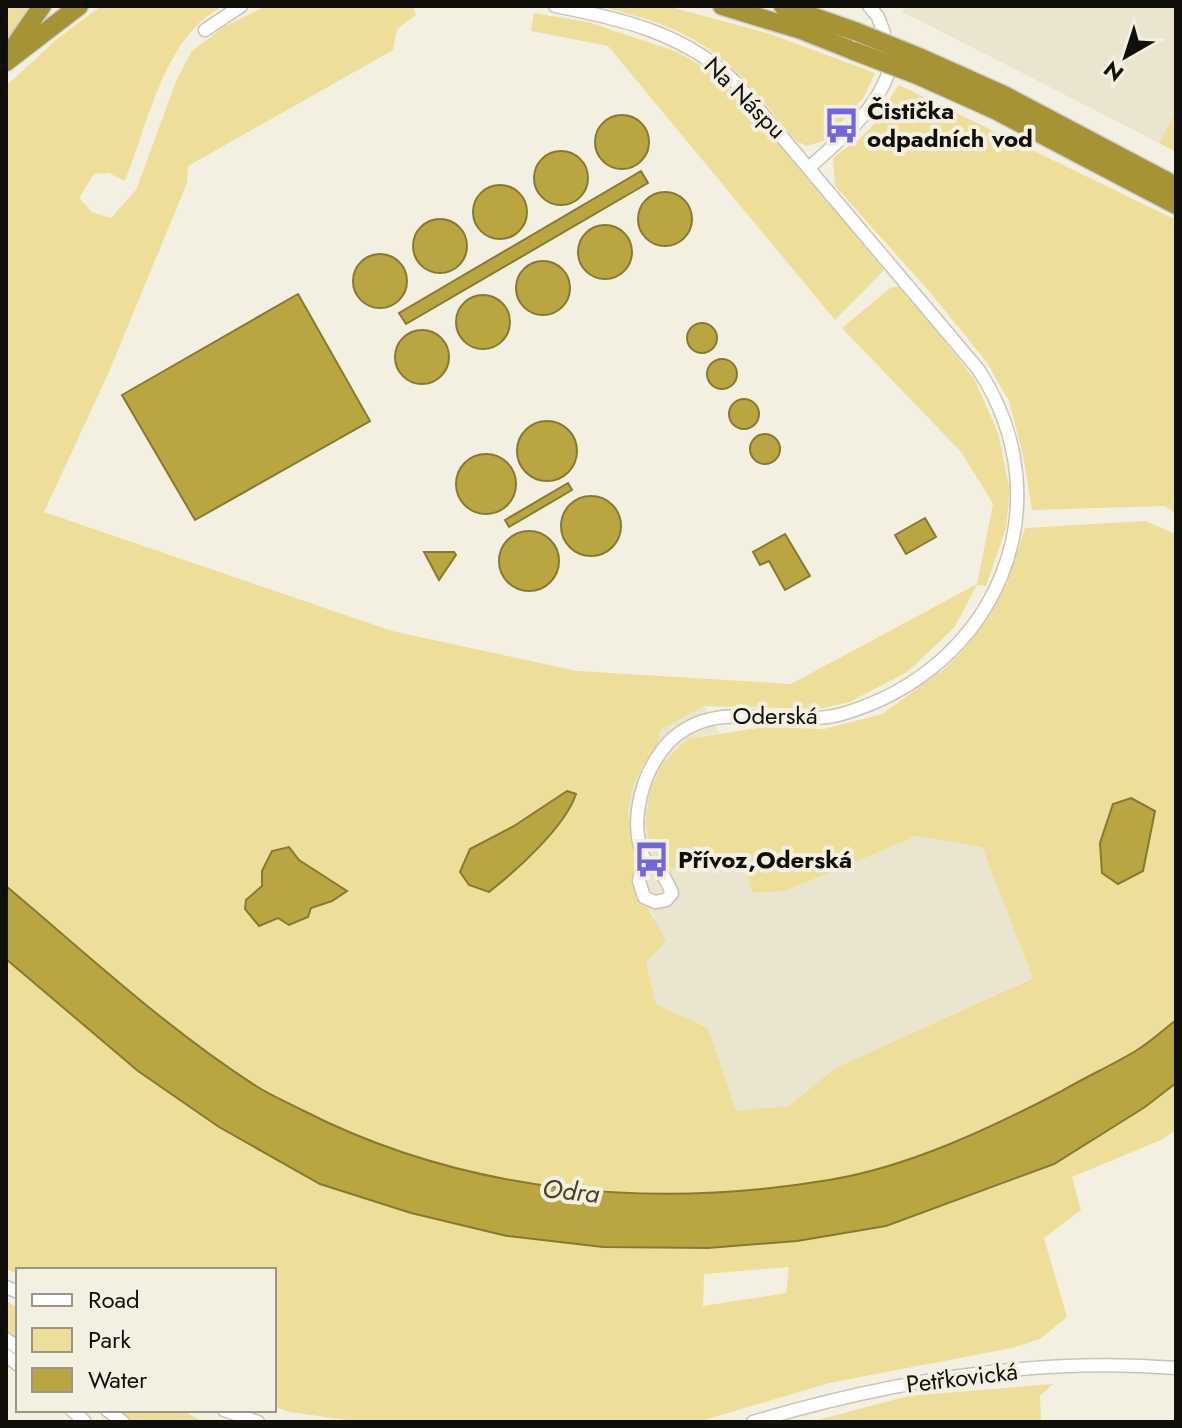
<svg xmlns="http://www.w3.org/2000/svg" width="1182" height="1428" viewBox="0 0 1182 1428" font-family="Jost,sans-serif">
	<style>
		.built { fill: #e9e5cf }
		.green { fill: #eddf99; fill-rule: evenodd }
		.water { fill: #baa640; stroke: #877930; stroke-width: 2 }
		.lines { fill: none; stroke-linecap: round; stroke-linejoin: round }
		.minor-casing { stroke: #c8c5b7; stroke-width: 15 }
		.highway-casing { stroke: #cfcfce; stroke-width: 21 }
		.minor { stroke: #fff; stroke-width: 12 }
		.highway { stroke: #a59335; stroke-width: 18 }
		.highway-bridge-casing { stroke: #cfcfce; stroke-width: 21; stroke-linecap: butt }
		.highway-bridge { stroke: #a59335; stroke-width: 18 }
		.labels { text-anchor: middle; stroke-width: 8; stroke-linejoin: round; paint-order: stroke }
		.street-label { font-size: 24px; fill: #100f0a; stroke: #f3f0e2 }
		.poi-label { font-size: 24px; font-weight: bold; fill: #100f0a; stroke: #f3f0e2; text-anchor: start }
		.water-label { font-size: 26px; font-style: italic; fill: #4b4218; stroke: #f3f0e2 }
	</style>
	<rect width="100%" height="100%" fill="#f3f0e2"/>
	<path class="built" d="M909,6H1176V111L1159,143L901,11Z
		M704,706L719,733L687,739L662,764L650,790L645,823L652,851L672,868L744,852L753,893L785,891L917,836L982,847L1034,977L835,1068L789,1106L736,1112L708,1028L656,1004L646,962L655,918L633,881L636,861L628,811L633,785L645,762L658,746L660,730Z"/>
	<path class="green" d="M6,6H33L6,46Z
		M101,6H224C164,34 148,125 125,181L109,173L94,174L79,198L92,212L111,218L136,190L177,79L192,51L225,26L266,6H413L416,15L397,29L393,50L188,166L187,183L108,374L44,512L392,631L577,671L791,684L977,584L993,504L962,453L842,328L890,288L900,286L974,378L998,433L1010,491L1006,528L986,586L977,585L954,628L907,672L850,702L819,709L704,706L660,730L658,746L645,762L633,785L628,811L636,861L633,881L666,941L646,962L656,1004L708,1028L736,1111L789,1106L835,1068L1033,978L982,847L917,836L785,891L752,893L744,852L672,869L652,851L645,823L650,790L662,764L687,739L764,727L824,729L882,714L944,669L964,649L981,627L1007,583L1025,528L1145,521L1176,534V1020C1162,1031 1149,1043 1134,1052C1110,1066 1084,1078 1060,1092C989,1129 908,1167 829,1180C650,1210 464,1193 302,1110C287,1102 270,1095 256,1086C166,1028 87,954 6,886V86L57,39Z
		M600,6H667L770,34L875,73L864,97L826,140L807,146L796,141C767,107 739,66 699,43C669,24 634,15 600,6Z
		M534,13L588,22L678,52L713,73L763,122L884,270L835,320L608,46L531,31Z
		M899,85L1176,220V514L1165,506L1032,510L1023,455L1009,401L986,361L929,291L835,186L833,158C848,146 867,135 878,119C887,107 889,97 899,85Z
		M1176,111V152L1159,143Z
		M6,959L138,1071L219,1127L320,1184L411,1213L507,1236L603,1247L708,1248L797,1241L886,1226L1054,1164L1145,1107L1176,1083V1130L1161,1140L1072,1177L1081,1210L1044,1238L1067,1317L1040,1339L1012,1348L829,1383L698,1422H361L289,1412L274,1406V1270H18V1274L6,1269ZM789,1267L786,1293L703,1306L704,1274Z
		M6,1301L18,1308V1340L6,1334Z
		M1053,1384L1040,1396L1041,1422H810L908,1396Z
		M117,1410H182L203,1422H134Z"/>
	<path class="water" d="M595 142a27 27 0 1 1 54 0a27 27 0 1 1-54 0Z
		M534 178a27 27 0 1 1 54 0a27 27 0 1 1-54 0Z
		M641,171L648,183L406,324L399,313Z
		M473 212a27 27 0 1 1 54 0a27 27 0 1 1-54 0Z
		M638 219a27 27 0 1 1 54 0a27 27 0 1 1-54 0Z
		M413 246a27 27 0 1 1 54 0a27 27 0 1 1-54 0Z
		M578 252a27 27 0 1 1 54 0a27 27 0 1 1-54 0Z
		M353 281a27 27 0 1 1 54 0a27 27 0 1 1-54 0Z
		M516 288a27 27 0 1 1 54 0a27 27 0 1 1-54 0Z
		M298,294L370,421L195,520L122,395Z
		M456 322a27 27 0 1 1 54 0a27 27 0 1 1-54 0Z
		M687 338a15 15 0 1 1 30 0a15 15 0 1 1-30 0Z
		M395 357a27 27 0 1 1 54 0a27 27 0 1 1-54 0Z
		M707 374a15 15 0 1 1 30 0a15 15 0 1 1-30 0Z
		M729 414a15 15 0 1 1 30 0a15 15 0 1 1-30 0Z
		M517 451a30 30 0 1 1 60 0a30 30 0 1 1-60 0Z
		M750 449a15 15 0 1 1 30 0a15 15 0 1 1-30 0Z
		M456 484a30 30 0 1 1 60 0a30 30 0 1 1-60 0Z
		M568,483L572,490L509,527L505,520Z
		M561 526a30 30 0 1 1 60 0a30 30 0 1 1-60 0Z
		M925,518L936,537L906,554L895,535Z
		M499 561a30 30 0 1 1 60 0a30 30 0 1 1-60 0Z
		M785,534L810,576L785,590L769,561L760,565L753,552Z
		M424,552H454L456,555L439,580Z
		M567,791L576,794C565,827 517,870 489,892L469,885L460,872L470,849L514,826Z
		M1131,798L1155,811L1143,871L1118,884L1102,873L1100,843L1113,804Z
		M289,847L299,860L347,891L332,901L311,908L308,917L289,925L278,918L259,926L245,909L246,900L262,886V871L272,851Z
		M6,886C87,954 166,1028 256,1086C270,1095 287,1102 302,1110C464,1193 650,1210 829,1180C908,1167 989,1129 1060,1092C1084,1078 1110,1066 1134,1052C1149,1043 1162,1031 1176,1020V1083L1145,1107L1054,1164L886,1226L797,1241L708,1248L603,1247L507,1236L411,1213L320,1184L219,1127L138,1071L6,959Z"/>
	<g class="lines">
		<defs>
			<path id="minor" d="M555,6C623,19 688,34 739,86L978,369C1068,506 995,670 842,714C784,730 715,694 668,743C642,772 629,819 643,856C646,863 655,867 660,872C666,878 669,886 672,893L666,900L655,902L644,897L639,881L644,860
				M869,6L878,17L884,33
				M205,30L241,6
				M810,167C840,139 874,113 888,74
				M6,1287L18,1292
				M6,1339L18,1348
				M6,1355L18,1365
				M72,1410L85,1422
				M107,1410L123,1422
				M224,1410L258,1422
				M753,1422C890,1381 1033,1357 1176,1368"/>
			<path id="highway" d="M722,6L801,30L854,51
				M783,6L857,32
				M13,48L42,6
				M919,57L1004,95L1176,186
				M6,62L79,6
				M917,75L995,110L1176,205"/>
		</defs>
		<use href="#minor" class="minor-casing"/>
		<use href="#highway" class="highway-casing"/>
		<use href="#minor" class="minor"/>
		<use href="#highway" class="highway"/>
		<defs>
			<path id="highway-bridge" d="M857,32L919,57
				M854,51L917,75"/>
		</defs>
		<use href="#highway-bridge" class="highway-bridge-casing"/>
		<use href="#highway-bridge" class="highway-bridge"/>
	</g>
	<defs>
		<symbol id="bus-bare" viewBox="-9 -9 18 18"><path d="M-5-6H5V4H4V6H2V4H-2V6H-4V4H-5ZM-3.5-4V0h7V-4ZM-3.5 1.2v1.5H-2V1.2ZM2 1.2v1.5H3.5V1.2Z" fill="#7465df" stroke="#f3f0e2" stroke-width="2.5" paint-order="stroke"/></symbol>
	</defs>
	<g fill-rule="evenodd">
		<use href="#bus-bare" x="816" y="100" width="51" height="51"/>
		<use href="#bus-bare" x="626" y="834" width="51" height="51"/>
	</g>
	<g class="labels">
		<g class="street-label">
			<text transform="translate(745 98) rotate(45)" y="8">Na Náspu</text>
			<text x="775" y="724">Oderská</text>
			<text transform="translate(962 1378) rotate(-7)" y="8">Petřkovická</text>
		</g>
		<g class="poi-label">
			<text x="867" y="119">Čistička<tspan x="867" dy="28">odpadních vod</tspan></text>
			<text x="678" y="868">Přívoz,Oderská</text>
		</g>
		<g class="water-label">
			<text transform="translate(571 1191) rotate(6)" y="9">Odra</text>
		</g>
	</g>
	<rect width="1182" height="1428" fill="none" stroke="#100f0a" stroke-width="16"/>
	<rect x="16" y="1268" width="260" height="144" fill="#f3f0e2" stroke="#98968c" stroke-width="2"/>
	<rect x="32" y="1294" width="40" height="12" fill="#ffffff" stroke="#98968c" stroke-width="2"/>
	<text x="88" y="1308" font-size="24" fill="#100f0a">Road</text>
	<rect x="32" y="1328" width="40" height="24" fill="#eddf99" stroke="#98968c" stroke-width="2"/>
	<text x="88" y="1348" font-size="24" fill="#100f0a">Park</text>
	<rect x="32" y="1368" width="40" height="24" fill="#baa640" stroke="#98968c" stroke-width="2"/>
	<text x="88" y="1388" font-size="24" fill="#100f0a">Water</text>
	<g transform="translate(1126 56) rotate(219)" stroke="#f3f0e2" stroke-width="6" paint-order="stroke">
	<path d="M0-6L14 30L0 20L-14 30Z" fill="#100f0a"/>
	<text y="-12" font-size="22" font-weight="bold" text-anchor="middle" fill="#100f0a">N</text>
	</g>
</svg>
